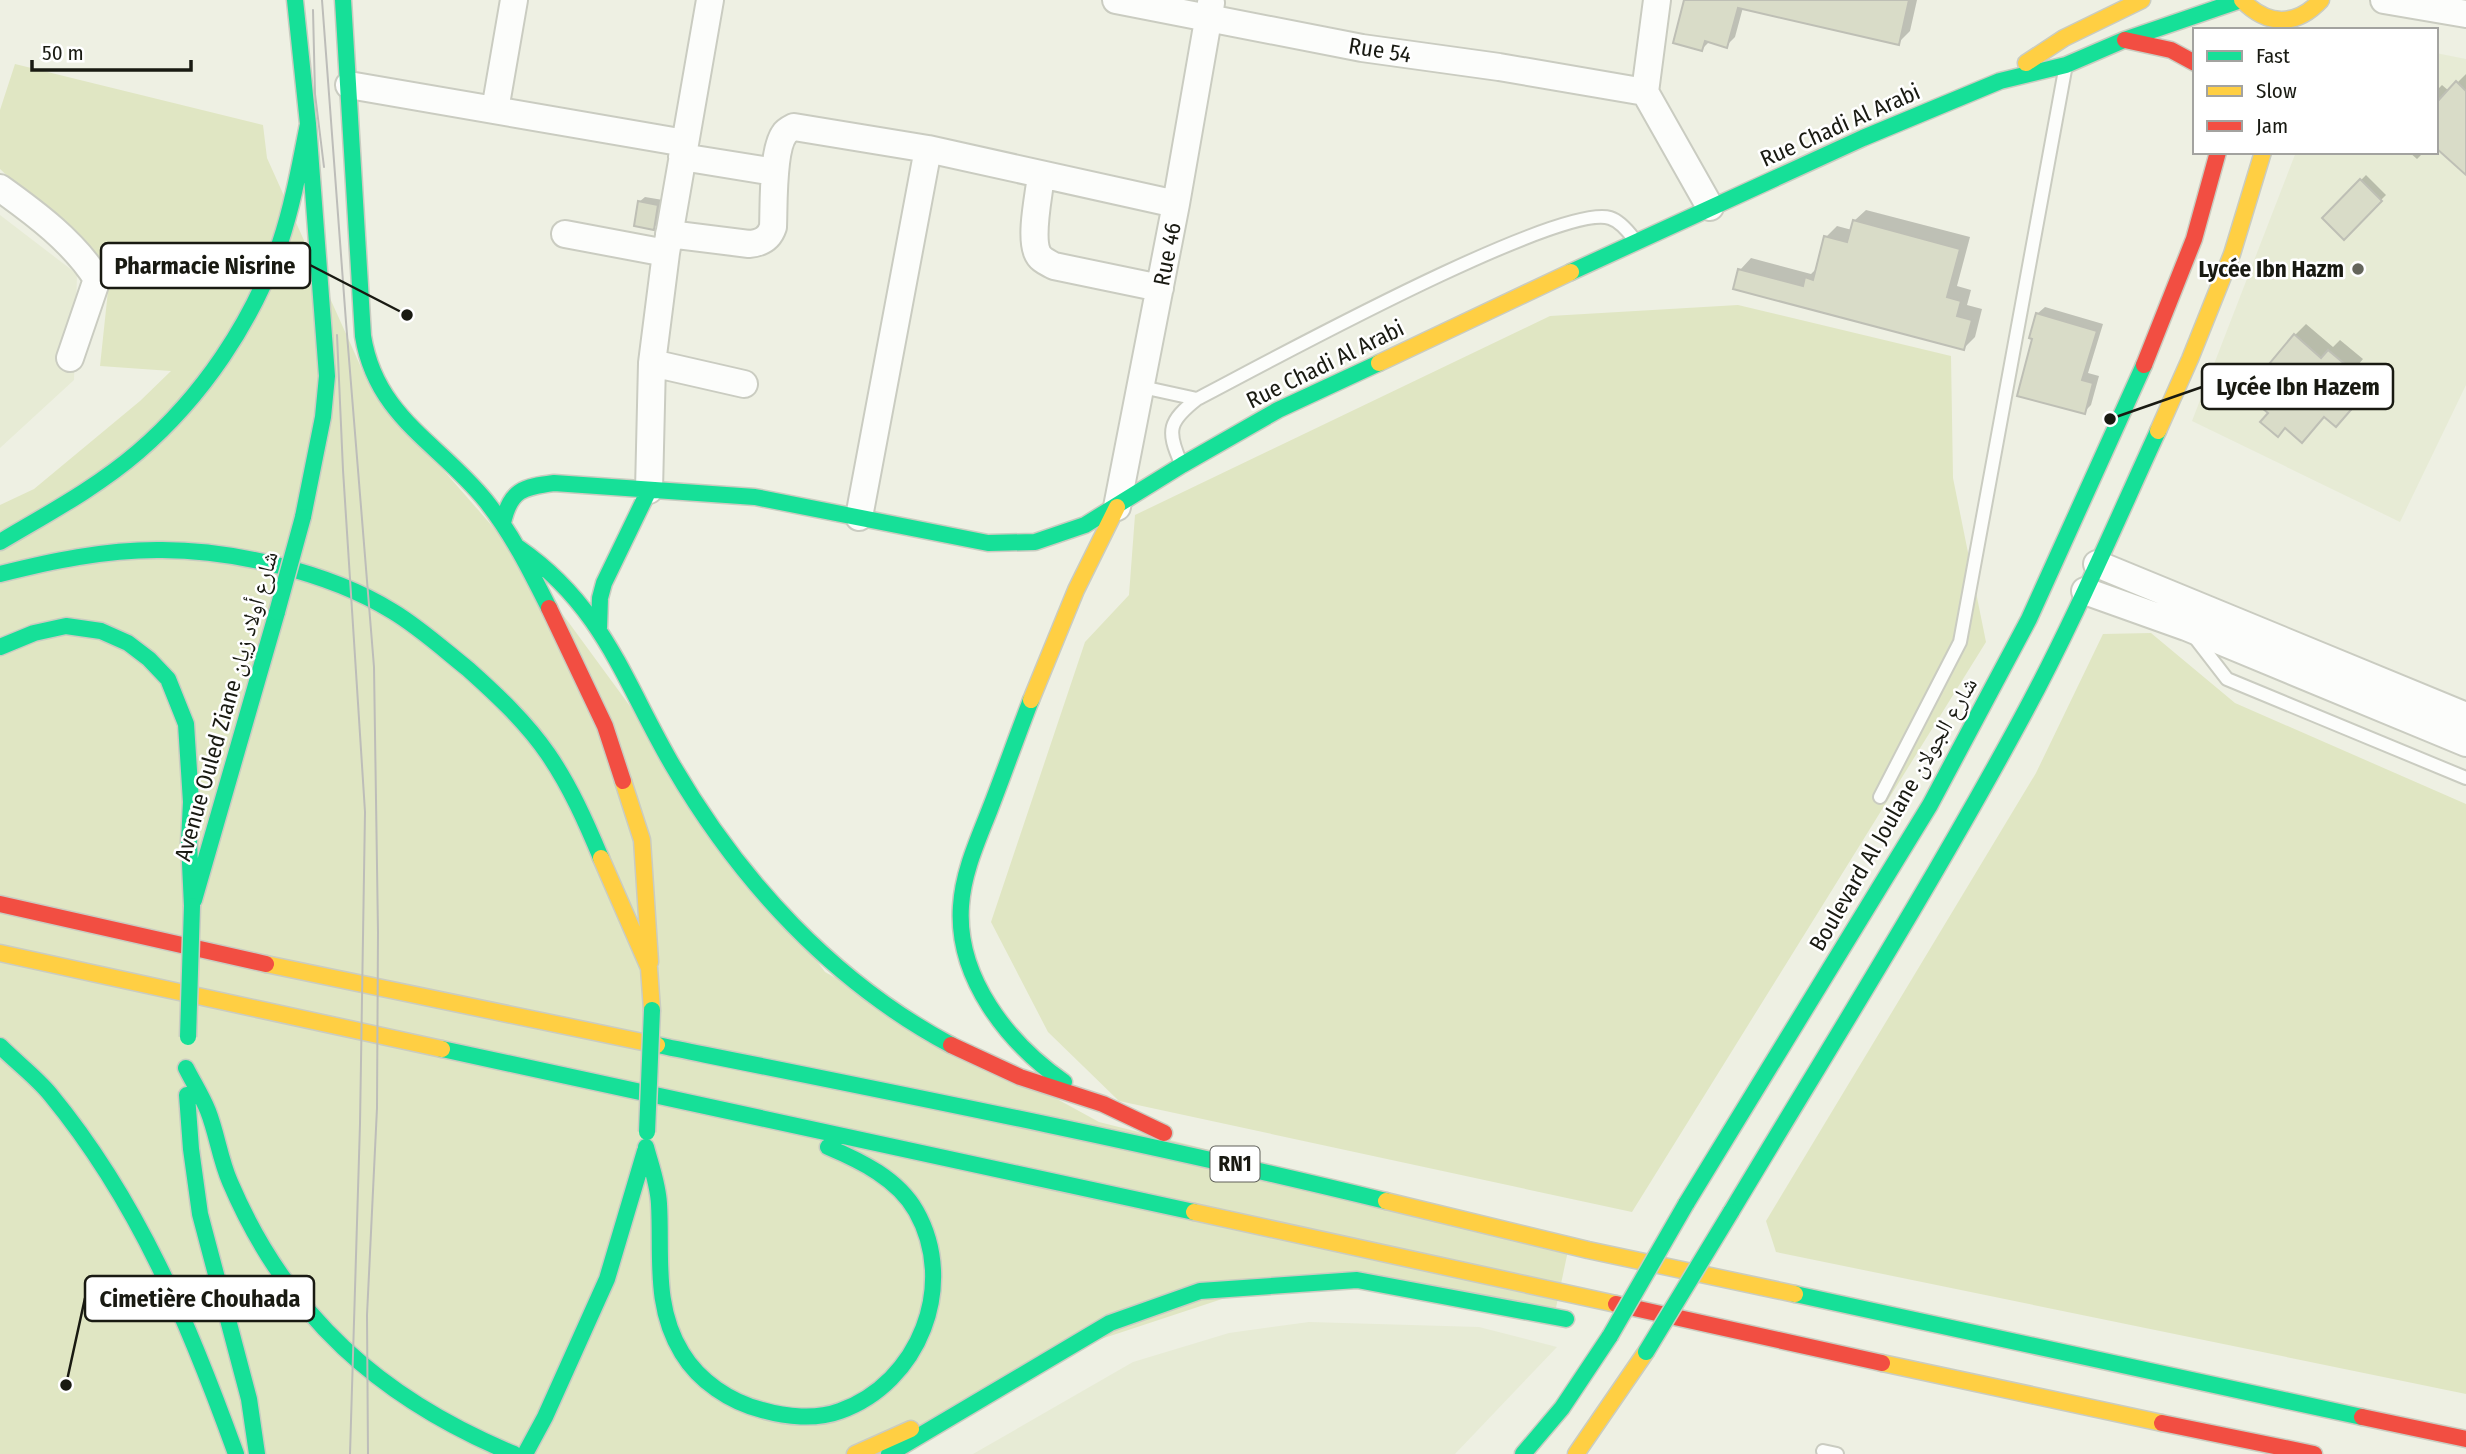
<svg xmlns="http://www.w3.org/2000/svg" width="2466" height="1454" viewBox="0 0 2466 1454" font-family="'Fira Sans Condensed','Noto Naskh Arabic',sans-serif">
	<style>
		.built { fill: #e7ebd5 }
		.green { fill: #e0e6c3 }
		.shadow { fill: #0003 }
		.building { fill: #d9dcc8; stroke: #bebfb5; stroke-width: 2 }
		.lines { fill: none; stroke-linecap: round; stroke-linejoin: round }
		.lane-casing { stroke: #caccc1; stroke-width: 16 }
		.street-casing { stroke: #caccc1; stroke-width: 30 }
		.fast-casing { stroke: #caccc1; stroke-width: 19 }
		.slow-casing { stroke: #caccc1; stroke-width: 19 }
		.jam-casing { stroke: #caccc1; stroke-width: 19 }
		.lane { stroke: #fcfdfb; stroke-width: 12 }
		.street { stroke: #fcfdfb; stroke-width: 26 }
		.fast { stroke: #16e098; stroke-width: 16 }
		.slow { stroke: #ffcf43; stroke-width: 16 }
		.jam { stroke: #f24e42; stroke-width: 16 }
		.tram { stroke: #bdbdb9; stroke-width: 2 }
		.fast-bridge-casing { stroke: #caccc1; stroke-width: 19; stroke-linecap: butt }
		.fast-bridge { stroke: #16e098; stroke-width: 16 }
		.poi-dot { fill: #64655b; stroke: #fff; stroke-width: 2.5 }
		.labels { text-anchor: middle; stroke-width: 5; stroke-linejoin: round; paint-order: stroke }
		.shield { fill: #fff; stroke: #5e5f59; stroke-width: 2 }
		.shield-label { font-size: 21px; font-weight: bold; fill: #191a12 }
		.street-label { font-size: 23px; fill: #191a12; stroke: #fff }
		.poi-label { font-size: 23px; font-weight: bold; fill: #191a12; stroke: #fff; text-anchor: end }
		.leader { fill: none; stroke: #191a12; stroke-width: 2.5 }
		.callout-dot { fill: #191a12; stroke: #fff; stroke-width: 2.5 }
		.callout { fill: #fff; stroke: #191a12; stroke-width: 2.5 }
		.callout-label { font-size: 24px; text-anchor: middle; font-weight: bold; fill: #191a12 }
	</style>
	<rect width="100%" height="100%" fill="#eef0e3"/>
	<path class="built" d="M2436,53L2466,59V385L2400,522L2192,421L2296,152H2436Z
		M0,215L77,274L74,380L0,448Z
		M1309,1322L1479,1327L1557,1347L1455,1454H973L1133,1362L1229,1333Z"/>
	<path class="green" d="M15,64L263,125L267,158L369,385L528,567L825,972L1099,1122L1570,1241L1553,1322L1289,1277L1101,1339L902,1454H0V505L34,489L140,401L171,371L100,366L110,272L0,169V110Z
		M1738,305L1951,356L1953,478L1986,642L1632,1212L1119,1101L1048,1032L991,922L1085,642L1129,595L1135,515L1550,316Z
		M2151,633L2235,703L2466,804V1394L1776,1252L1766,1221L2036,773L2103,634Z"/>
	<path class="shadow" d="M1686,0H1745L1735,37L1726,46L1710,41L1702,49Z
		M1766,0H1917L1910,31L1898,43Z
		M2466,74V173L2436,145V91L2442,85L2449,91Z
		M2409,152H2424L2417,159Z
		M2366,175L2386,195L2344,237L2324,218Z
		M645,197L663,200L659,223L653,228L639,202Z
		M1866,210L1970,237L1957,286L1971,290L1967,305L1982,309L1975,337L1964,348L1740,270L1751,258L1811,274L1818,267L1826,237L1837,226L1852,230L1854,221Z
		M2045,307L2103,324L2088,373L2099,376L2091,405L2084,412L2037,314Z
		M2306,324L2333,347L2340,340L2363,359L2348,377L2366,391L2347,413L2325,415L2270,413L2272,374L2295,335Z"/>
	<path class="building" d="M1684,0H1909L1899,45L1738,8L1727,48L1705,41L1702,51L1673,43Z
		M2456,81L2466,91V175L2436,148V103Z
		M2360,179L2382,201L2344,240L2322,218Z
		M638,201L658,205L654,230L634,226Z
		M1853,220L1960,249L1947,297L1961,301L1957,316L1972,320L1964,350L1733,289L1738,269L1803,286L1805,277L1813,280L1824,236L1847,242Z
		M2036,313L2097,331L2082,380L2093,383L2085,414L2017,396L2032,339L2029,338Z
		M2294,334L2321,358L2328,350L2353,371L2338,389L2356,404L2336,427L2324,417L2302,443L2285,428L2278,437L2260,422L2268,413L2250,398L2270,375L2264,370Z"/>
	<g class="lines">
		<defs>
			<path id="lane" d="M1142,387L1197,399
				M1181,463C1166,430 1169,421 1197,399C1259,367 1559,202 1610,218C1620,221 1628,231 1634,239
				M2193,635L2227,679L2466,778
				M1880,797L1960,642L2065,70
				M1823,1451L1837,1454"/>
			<path id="street" d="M1116,0L1362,48L1499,67L1645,92
				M1657,0L1645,92L1710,207
				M2384,0L2466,14
				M349,85L685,143
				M495,110L514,0
				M682,157L775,172
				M1041,175C1039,195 1030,234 1037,252C1040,260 1047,262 1054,266L1160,288
				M0,188C35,213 74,242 97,279L70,358
				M565,234L666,253
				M669,234L749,244C761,243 769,239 773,227C774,206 772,149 785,133C786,131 792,128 794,127L928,149L1176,204
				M652,363L744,384
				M649,490L652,363L666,253L710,0
				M1117,507L1176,204L1211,3
				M859,517L928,149
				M2097,564L2466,716
				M2085,591L2186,627L2466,743"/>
			<path id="fast" d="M295,0L308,124L327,376L323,417L303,517
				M343,0L363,336C376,417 439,443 486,501C512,534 530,570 549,608
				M1571,272L1863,138L2000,81L2066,65L2124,40L2241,0
				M503,523C510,490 523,487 554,483L755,497L988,543L1035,542L1085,525L1182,465L1278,410L1379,363
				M0,542C47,514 96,488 138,452C202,397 252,323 280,243C293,204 300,164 308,124
				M519,548C604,607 624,682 673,766C740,881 833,982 951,1045
				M0,574C52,561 104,550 157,550C230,549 329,572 392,611C419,627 443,649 468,669C497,695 526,722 548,754C570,786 586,822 601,858
				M599,628L600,598L604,583L649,490
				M0,647L34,633L66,626L101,631L128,643L149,659L168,679L186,724L191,802L189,842L192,906
				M1031,700C1017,736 1004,773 990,809C978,840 963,872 961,906C956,978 1008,1043 1064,1082
				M194,900L277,612
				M657,1045C901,1094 1144,1142 1386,1201
				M0,1046C16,1062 36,1077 50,1094C139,1202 189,1324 236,1454
				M442,1049L1194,1212
				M186,1068C193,1082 202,1096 208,1111C217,1134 220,1159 230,1182C287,1316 381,1399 514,1454
				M187,1095L191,1149L200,1214L249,1399L257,1454
				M646,1147C651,1166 658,1184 659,1204C662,1255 653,1306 682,1353C699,1381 730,1402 762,1410C786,1417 816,1420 840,1411C919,1383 958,1285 916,1211C898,1179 861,1161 828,1147
				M1686,1204L1930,805L2029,619L2144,365
				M1731,1212C1828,1050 1929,889 2019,723C2071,628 2113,529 2158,431
				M1795,1294L2362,1417
				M525,1454L545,1417L607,1279L645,1151
				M889,1454L1110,1323L1200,1291L1357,1280L1566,1319
				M1523,1454L1562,1408L1610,1336"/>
			<path id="slow" d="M2242,0C2267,26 2296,27 2321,0
				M2026,63L2064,38L2142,0
				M1379,363L1571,272
				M2158,431L2190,359L2232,254L2263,152
				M1031,700L1076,590L1117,507
				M623,781L642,840L650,962
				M601,858L649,968L652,1010
				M0,953L442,1049
				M266,964L657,1045
				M1386,1201L1588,1250L1795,1294
				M1194,1212L1616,1304
				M1882,1363L2162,1423
				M855,1454L911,1429
				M1576,1454L1646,1352"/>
			<path id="jam" d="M2125,40L2171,50L2195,63
				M2144,365L2194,239L2218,152
				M549,608L605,726L623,781
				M0,904L266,964
				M951,1045L1020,1077L1103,1104L1164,1133
				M1616,1304L1882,1363
				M2362,1417L2466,1439
				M2162,1423L2314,1454"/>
		</defs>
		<use href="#lane" class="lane-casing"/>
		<use href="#street" class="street-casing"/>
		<use href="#fast" class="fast-casing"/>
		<use href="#slow" class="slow-casing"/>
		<use href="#jam" class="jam-casing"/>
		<use href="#lane" class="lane"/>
		<use href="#street" class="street"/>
		<use href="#fast" class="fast"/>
		<use href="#slow" class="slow"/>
		<use href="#jam" class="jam"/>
		<path class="tram" d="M322,0L346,322L374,667L378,932L377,1108L367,1315L368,1454
			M313,10L315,94L324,167
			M337,335L343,470L365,812L360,1124L350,1454"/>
		<defs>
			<path id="fast-bridge" d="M277,612L303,517
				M188,1037L192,906
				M647,1132L652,1010
				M1610,1336L1686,1204
				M1646,1352L1731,1212"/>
		</defs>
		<use href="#fast-bridge" class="fast-bridge-casing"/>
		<use href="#fast-bridge" class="fast-bridge"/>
	</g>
	<circle class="poi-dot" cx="2358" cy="269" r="7"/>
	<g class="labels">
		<rect class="shield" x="1210.5" y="1146.5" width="49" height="35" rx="5"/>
		<g class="shield-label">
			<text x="1235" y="1171">RN1</text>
		</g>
		<g class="street-label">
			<text transform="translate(1380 50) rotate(9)" y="8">Rue 54</text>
			<text transform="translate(1840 125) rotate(-24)" y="8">Rue Chadi Al Arabi</text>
			<text transform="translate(1167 254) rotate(-79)" y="8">Rue 46</text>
			<text transform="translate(1325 364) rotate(-26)" y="8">Rue Chadi Al Arabi</text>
			<text transform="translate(226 706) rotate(-74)" y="8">Avenue Ouled Ziane شارع أولاد زيان</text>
			<text transform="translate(1893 814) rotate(-60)" y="8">Boulevard Al Joulane شارع الجولان</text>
		</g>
		<g class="poi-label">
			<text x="2344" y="277">Lycée Ibn Hazm</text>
		</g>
	</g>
	<path class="leader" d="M407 315L310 265M2110 419L2202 387M66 1385L85 1298"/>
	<g class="callout-dot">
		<circle cx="407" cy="315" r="7"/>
		<circle cx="2110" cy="419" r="7"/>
		<circle cx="66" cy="1385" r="7"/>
	</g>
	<g class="callout">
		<rect x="101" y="243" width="209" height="45" rx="7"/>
		<rect x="2202" y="364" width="191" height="45" rx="7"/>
		<rect x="85" y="1276" width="229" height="45" rx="7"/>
	</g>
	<g class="callout-label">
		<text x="205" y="274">Pharmacie Nisrine</text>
		<text x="2298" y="395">Lycée Ibn Hazem</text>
		<text x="200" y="1307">Cimetière Chouhada</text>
	</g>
	<rect x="2193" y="28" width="245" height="126" fill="#ffffff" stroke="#a3a3a0" stroke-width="2"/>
	<rect x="2207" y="51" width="35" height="10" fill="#16e098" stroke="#a3a3a0" stroke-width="2"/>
	<text x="2256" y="63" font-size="21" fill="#191a12">Fast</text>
	<rect x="2207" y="86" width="35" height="10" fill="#ffcf43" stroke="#a3a3a0" stroke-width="2"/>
	<text x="2256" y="98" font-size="21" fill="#191a12">Slow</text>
	<rect x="2207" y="121" width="35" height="10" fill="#f24e42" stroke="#a3a3a0" stroke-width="2"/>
	<text x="2256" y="133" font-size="21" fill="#191a12">Jam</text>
	<path d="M32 60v10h159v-10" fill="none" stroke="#191a12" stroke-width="3.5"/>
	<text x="42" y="60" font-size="21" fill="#191a12" stroke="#ffffff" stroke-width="5" paint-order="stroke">50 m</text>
</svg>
